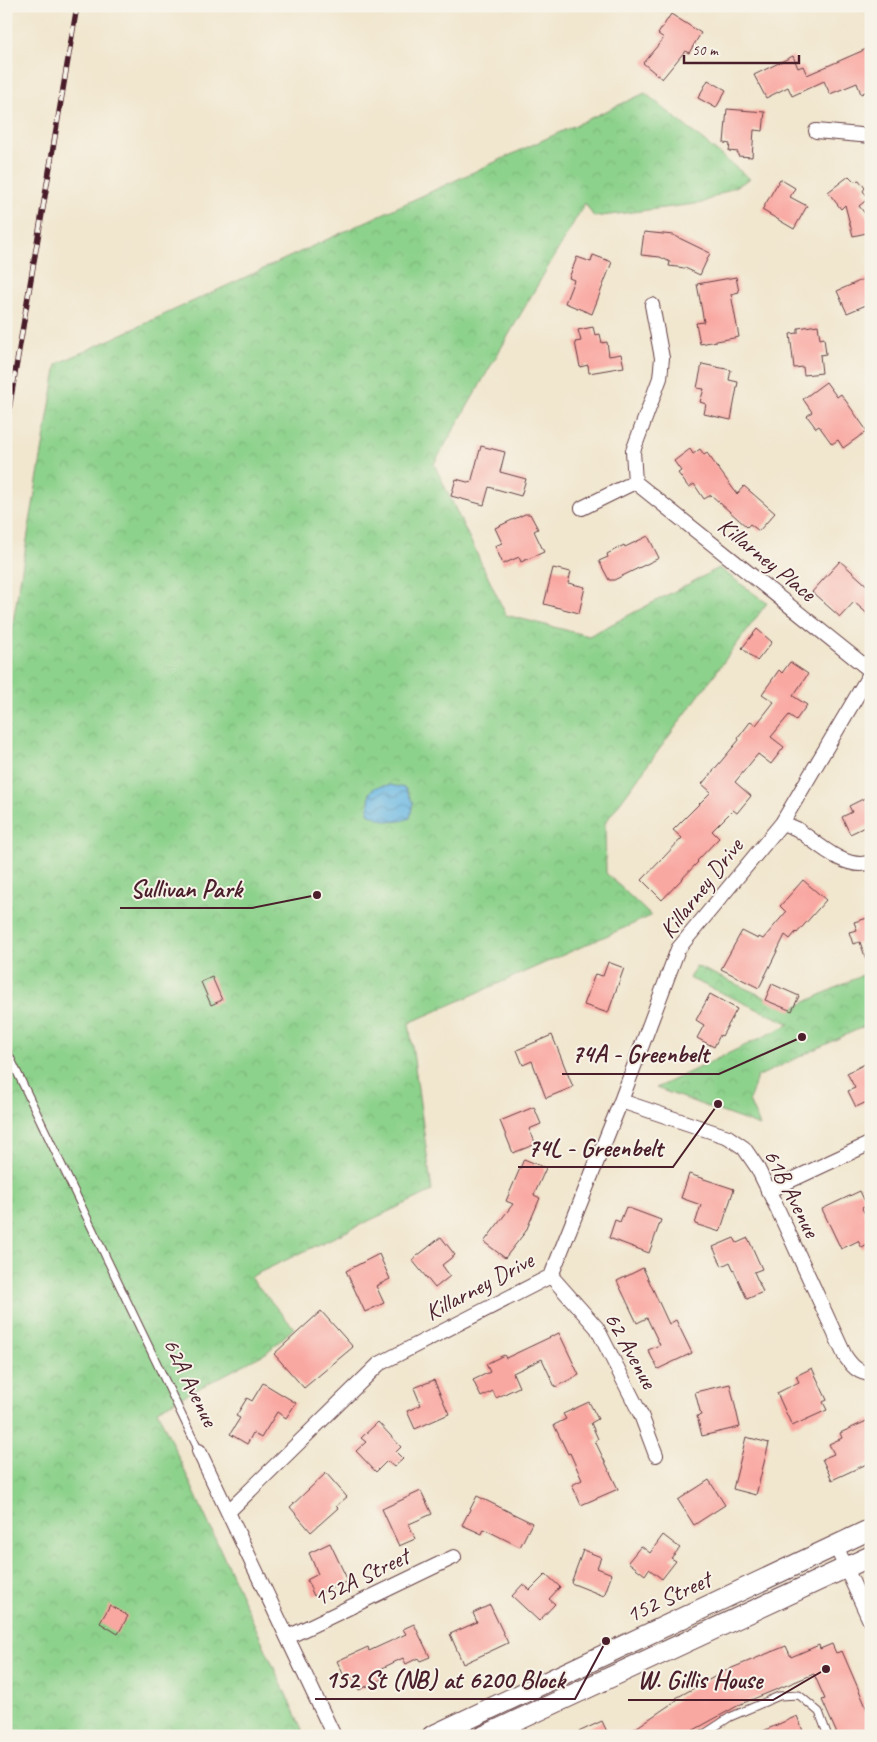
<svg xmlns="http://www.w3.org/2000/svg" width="877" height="1742" viewBox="0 0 877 1742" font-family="Caveat,sans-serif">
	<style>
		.park { fill: url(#park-crowns); stroke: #6c785c }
		.water { fill: url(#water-waves); stroke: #596b86 }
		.building { fill: #f9a7a1 }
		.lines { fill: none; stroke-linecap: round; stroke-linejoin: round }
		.service-casing { stroke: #633d43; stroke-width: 9 }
		.minor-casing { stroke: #633d43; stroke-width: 16 }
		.secondary-casing { stroke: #633d43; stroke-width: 22 }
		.service { stroke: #fff; stroke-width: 7 }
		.minor { stroke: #fff; stroke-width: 14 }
		.secondary { stroke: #fff; stroke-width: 20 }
		.rail-casing { stroke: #4a1f2b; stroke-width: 5.5 }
		.rail { stroke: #f7f3e8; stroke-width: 4; stroke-dasharray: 11; stroke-linecap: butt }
		.labels { text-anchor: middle; stroke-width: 4; stroke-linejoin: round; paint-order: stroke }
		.street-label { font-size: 24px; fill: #4a1f2b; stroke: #f7f3e8 }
		.leader { fill: none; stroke: #4a1f2b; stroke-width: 2 }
		.callout-dot { fill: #4a1f2b; stroke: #f7f3e8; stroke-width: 2 }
		.callout-label { font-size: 25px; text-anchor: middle; font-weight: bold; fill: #4a1f2b; stroke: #f7f3e8; stroke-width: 4; stroke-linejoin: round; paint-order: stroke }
	</style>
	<defs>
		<pattern id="park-crowns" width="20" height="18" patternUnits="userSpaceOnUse" patternTransform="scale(1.25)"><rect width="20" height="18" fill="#8dd28c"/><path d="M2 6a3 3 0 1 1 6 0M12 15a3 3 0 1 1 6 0" fill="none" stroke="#7bb479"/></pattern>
		<pattern id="water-waves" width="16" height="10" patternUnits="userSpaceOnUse" patternTransform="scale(1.25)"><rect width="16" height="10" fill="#68b7e2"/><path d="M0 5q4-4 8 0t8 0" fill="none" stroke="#5894b7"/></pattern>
	</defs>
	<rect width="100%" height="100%" fill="#f7f3e8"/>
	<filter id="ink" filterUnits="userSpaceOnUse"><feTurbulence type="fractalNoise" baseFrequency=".02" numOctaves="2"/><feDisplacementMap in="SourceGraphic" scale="10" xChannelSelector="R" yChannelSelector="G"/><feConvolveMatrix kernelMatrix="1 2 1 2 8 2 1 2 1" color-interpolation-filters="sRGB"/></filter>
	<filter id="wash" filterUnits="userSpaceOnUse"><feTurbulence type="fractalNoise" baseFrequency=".0096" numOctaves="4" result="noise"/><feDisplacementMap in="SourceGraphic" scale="20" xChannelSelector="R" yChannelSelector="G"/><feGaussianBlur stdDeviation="1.12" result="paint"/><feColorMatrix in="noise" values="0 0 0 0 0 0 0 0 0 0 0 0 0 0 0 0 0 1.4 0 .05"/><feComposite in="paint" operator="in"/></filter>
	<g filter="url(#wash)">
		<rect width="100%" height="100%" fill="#f1e6ce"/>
		<path class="park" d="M645,93L750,179L702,203L594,217L585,203L434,464L506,615L589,636L719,568L767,603L605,823L606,873L651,916L409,1023L432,1191L250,1277L294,1328L266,1353L157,1410L305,1736H6V663L57,364Z
			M696,966L791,1009L871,971V1023L757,1077L749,1101L760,1126L656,1088L790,1024L689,978Z"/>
		<path class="water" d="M390,785L405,788L413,803L410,818C392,825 384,821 368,813L370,792L376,787Z"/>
		<g id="blocks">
			<path class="building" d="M671,14L701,33L689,53L685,51L662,79L643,63L664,38L658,34Z
				M871,47V89L861,94L857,83L830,94L824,81L792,96L788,87L766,98L754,75L793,56L798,68L803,66L807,75Z
				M708,80L726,90L716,108L698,98Z
				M727,109L765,112L763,131L754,130L752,157L738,156V152L729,151L730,144L724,143Z
				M849,176L854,181L859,180L865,188L863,191L869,198L859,206L867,216L871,231V232L853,236L845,205L841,209L828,192Z
				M780,179L795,188L790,197L807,206L794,229L762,210Z
				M644,232L673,235L710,253L700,275L685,268L669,266L670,262L660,257L641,255Z
				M593,255L612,262L592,314L565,303L574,280L569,278L577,257L591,262Z
				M871,276V303L847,313L837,291Z
				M736,277L739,292L731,294L739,337L700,344L696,323L704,322L697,284Z
				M818,325L820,339L824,338L826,354L820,355L822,373L804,375L803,367L794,368L790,334L798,333V328Z
				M593,327L595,335L600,334L602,343L607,342L609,356L621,354L624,367L589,373L588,365L580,367L575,342L581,341L578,330Z
				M702,364L731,370L729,380L738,382L731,420L704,414L706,404L700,402L704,389L697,388Z
				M826,382L837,397L841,394L867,431L843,448L838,440L832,444L819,426L816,428L807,416L812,412L803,399Z
				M481,446L505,452L500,472L526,479L521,496L489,487L484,505L451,496L456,479L471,483Z
				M690,449L693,454L700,449L704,455L707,453L737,494L744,486L775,513L759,531L750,524L747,527L711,495L704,499L694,484L689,488L678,473L681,471L674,461Z
				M525,514H530L538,529L534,531L544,552L521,562L519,557L503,564L495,546L502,543L495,528Z
				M648,536L659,558L614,580H609L599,561L608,557L607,554L624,545L625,547Z
				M840,561L871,589V617L854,602L840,617L812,592Z
				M553,568L571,572L568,583L585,587L579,613L544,604Z
				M757,629L772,642L757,661L742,648Z
				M790,662L808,674L793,696L807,705L796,720L789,715L771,737L784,747L771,764L758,754L735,782L751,796L737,813L733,810L712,831L719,838L697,861L698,862L662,900L642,880L682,838L673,830L711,792L702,784L739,740L738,738L751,721L756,725L774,702L762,694L779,670L782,673Z
				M865,798L868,803L871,801V824L850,834L842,817L852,812L849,806Z
				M803,880L826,900L797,933L796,932L790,939L785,935L759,988L721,969L742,931L758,939L759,937L763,939L786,912L780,906Z
				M871,917V967L869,968L860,942L853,944L849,932L857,930L854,922Z
				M608,962L624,968L608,1013L584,1005L595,974L603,976Z
				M212,977L222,1000L211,1005L201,982Z
				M772,984L799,996L792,1011L765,1000Z
				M710,994L737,1009L722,1036L720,1035L714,1047L697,1038L704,1025L696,1020Z
				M552,1035L573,1087L546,1098L532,1061L523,1065L517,1050Z
				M871,1061V1100L856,1107L848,1091L855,1088L847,1073Z
				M534,1107L541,1124L529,1129L536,1144L513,1153L500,1121Z
				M524,1159L546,1168L534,1195L540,1198L526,1231L505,1258L484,1242L513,1204L506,1201Z
				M689,1174L734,1189L720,1232L695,1224L701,1205L681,1198Z
				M860,1191L867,1206L862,1208L871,1226V1243L862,1248L858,1241L841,1249L822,1209Z
				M626,1207L661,1220L649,1253L609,1238L615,1220L620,1222Z
				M441,1237L455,1255L442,1265L450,1276L435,1288L412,1260Z
				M734,1238L737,1243L748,1238L762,1269L754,1272L763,1292L747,1299L730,1262L722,1266L713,1247Z
				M379,1254L390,1279L376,1286L384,1303L365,1312L346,1271Z
				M643,1268L669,1324L676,1320L692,1353L658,1369L648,1350L660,1345L647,1318L637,1323L617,1281Z
				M321,1311L353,1347L304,1388L274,1354Z
				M559,1333L579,1375L555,1387L542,1359L513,1373L519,1387L496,1398L493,1391L481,1397L473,1380L490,1372L486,1364L504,1355L506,1358Z
				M812,1368L827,1400L823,1402L827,1410L792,1426L777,1393L799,1382L796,1376Z
				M434,1380L449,1414L415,1429L407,1411L421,1405L414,1388Z
				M263,1383L296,1403L286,1418L277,1412L261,1438L253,1433L247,1444L230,1434L240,1418L236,1416L247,1398L252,1401Z
				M730,1384L740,1427L702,1436L697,1416L701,1415L695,1392Z
				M589,1402L598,1419L591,1423L598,1439L595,1441L618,1489L581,1505L572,1485L582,1480L570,1453L568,1454L554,1425L566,1419L563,1414Z
				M871,1419V1462L832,1480L822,1459L834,1454L829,1444L842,1438L840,1433Z
				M378,1422L401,1447L396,1452L403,1459L394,1467L387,1461L376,1472L356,1451L366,1442L361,1438Z
				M746,1437L769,1443L756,1495L733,1489Z
				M326,1473L347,1497L336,1506L338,1508L311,1532L290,1507Z
				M709,1480L725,1505L694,1525L678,1500Z
				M421,1491L432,1514L409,1524L415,1539L399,1546L382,1509Z
				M477,1496L532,1523L520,1547L484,1529L482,1534L462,1525Z
				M663,1535L680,1548L671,1558L676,1561L662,1579L649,1569L645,1575L628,1562L641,1546L650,1553Z
				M330,1543L348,1581L314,1596L307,1580L318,1574L309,1553Z
				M583,1550L601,1557L597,1568L612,1574L604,1596L571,1583Z
				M546,1574L560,1587L549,1599L555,1604L539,1621L512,1596L523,1584L530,1590Z
				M110,1605L128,1616L118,1634L100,1623Z
				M490,1605L508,1643L463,1664L450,1634L477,1622L473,1613Z
				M414,1624L430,1657L420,1661L418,1658L406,1664L403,1658L378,1670L382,1679L359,1690L353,1676L346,1680L337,1661L368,1647L369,1651L406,1634L403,1629Z
				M832,1644L836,1653L842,1651L861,1695L871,1719V1736H838L822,1700L825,1699L814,1674L741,1704L683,1736H624L677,1700L676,1698L727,1670L786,1646L791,1657L819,1645L820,1649Z
				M797,1716L805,1736H752Z
				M602,1721L609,1736H570Z"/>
		</g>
	</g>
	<g filter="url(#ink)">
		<use href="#blocks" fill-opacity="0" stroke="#633d43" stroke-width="1"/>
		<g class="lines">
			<defs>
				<path id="service" d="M6,1049L199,1451
					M701,1736L730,1717L779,1696L799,1695L819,1712L828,1736"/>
				<path id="minor" d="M816,131L871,136
					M652,305L662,358L660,378L633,451L635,482L871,671
					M582,508L635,482
					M782,823C787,825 793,827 797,829C816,842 846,872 871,862
					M621,1101L728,1137L744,1148L757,1167L778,1210L845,1356C852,1366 858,1373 871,1374
					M768,1191L871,1143
					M551,1276L597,1328L641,1415L656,1455
					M199,1451L334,1736
					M228,1512L379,1364L551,1276L621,1101L678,949L782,823L871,672
					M836,1546L871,1623
					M288,1637L454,1557"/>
				<path id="secondary" d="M432,1736L871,1529
					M484,1736L871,1556"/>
			</defs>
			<use href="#service" class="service-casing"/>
			<use href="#minor" class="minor-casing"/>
			<use href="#secondary" class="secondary-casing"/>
			<use href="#service" class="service"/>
			<use href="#minor" class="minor"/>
			<use href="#secondary" class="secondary"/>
			<defs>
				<path id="rail" d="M6,427L77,6"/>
			</defs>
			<use href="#rail" class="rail-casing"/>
			<use href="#rail" class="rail"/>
		</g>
	</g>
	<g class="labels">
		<g class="street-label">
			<text transform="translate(767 559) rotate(39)" y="8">Killarney Place</text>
			<text transform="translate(701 888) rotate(-52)" y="8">Killarney Drive</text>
			<text transform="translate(792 1193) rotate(63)" y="8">61B Avenue</text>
			<text transform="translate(479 1286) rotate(-28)" y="8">Killarney Drive</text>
			<text transform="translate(631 1350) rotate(61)" y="8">62 Avenue</text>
			<text transform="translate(191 1382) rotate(64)" y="8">62A Avenue</text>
			<text transform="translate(361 1577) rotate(-26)" y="8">152A Street</text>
			<text transform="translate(668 1597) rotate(-25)" y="8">152 Street</text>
		</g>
	</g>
	<path class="leader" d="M317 895L252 908H120M802 1037L719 1074H562M718 1104L673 1167H518M606 1641L575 1699H315M826 1669L773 1700H628"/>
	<g class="callout-dot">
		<circle cx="317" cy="895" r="5"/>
		<circle cx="802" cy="1037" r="5"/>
		<circle cx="718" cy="1104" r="5"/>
		<circle cx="606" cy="1641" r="5"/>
		<circle cx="826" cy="1669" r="5"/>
	</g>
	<g class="callout-label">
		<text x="186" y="897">Sullivan Park</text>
		<text x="640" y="1062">74A - Greenbelt</text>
		<text x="595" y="1156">74L - Greenbelt</text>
		<text x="445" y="1688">152 St (NB) at 6200 Block</text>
		<text x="700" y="1688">W. Gillis House</text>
	</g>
	<rect width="877" height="1742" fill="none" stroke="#f7f3e8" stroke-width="25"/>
	<path d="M684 55v8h115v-8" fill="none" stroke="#4a1f2b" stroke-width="2.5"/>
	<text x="692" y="55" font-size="15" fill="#4a1f2b" stroke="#f7f3e8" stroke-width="4" paint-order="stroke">50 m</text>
</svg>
